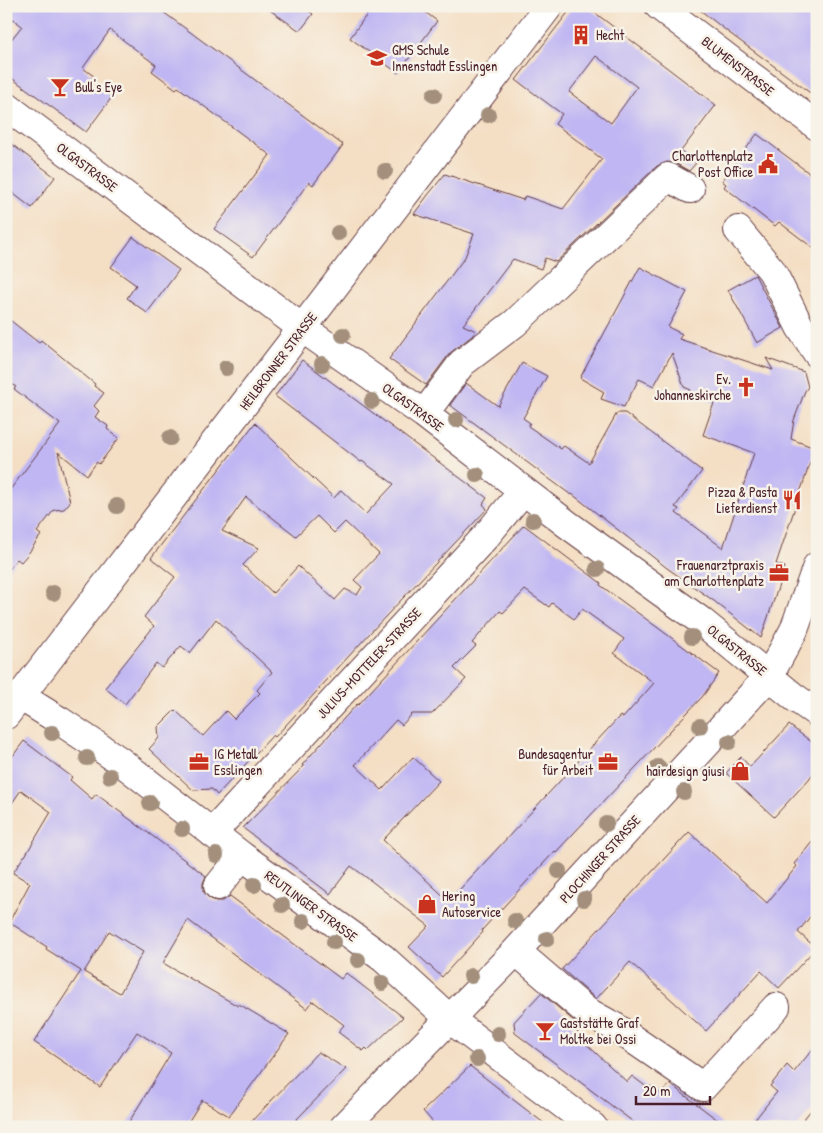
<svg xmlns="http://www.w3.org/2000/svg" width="823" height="1133" viewBox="0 0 823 1133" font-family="'Patrick Hand',sans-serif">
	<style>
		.building { fill: #bfb6f3; fill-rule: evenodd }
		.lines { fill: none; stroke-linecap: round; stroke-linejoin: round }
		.minor-casing { stroke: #643c42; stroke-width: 30 }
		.minor { stroke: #fff; stroke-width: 28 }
		.tree { fill: #a38f7c }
		.labels { text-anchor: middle; stroke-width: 5; stroke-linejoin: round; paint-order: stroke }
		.poi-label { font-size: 14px; fill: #4a1f2b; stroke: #f7f3e8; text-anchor: start }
		.street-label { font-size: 14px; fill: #4a1f2b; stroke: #f7f3e8 }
	</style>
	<rect width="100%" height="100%" fill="#f7f3e8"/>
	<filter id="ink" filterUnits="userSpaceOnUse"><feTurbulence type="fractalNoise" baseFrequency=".02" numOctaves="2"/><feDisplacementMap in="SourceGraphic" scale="10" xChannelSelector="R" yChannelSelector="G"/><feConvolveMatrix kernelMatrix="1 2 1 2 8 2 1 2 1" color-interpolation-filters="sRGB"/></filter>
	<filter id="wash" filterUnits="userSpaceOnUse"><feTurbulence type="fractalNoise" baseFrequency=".0096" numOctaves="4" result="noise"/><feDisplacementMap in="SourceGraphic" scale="20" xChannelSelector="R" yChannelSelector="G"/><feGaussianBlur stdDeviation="1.12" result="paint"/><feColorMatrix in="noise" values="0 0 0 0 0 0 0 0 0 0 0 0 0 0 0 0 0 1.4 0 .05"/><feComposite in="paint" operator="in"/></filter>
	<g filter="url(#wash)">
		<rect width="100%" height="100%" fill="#f4dfc5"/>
		<g id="blocks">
			<path class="building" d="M6,6H155L343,145L313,185L309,182L253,257L214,229L270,155L178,87L176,89L152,71L156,65L110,30L83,68L95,77L91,82L112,97L86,132L6,74V46L22,26L6,14Z
				M264,6H302L313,14L300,31Z
				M373,6H417L437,21L398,73L350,38Z
				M573,6H586L716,105L681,151L696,163L689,171L675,163L667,162L657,166L556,262L545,258L541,269L513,259L463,325L476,331L472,336L450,353L426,385L389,359L465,257L474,234L414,214L428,195L445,174L523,200L525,196L563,209L602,159L555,124L562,114L516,80ZM596,56L637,87L611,123L569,92Z
				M695,6H817V98L728,32Z
				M757,134L817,179V251L779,222L775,226L724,187L726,184L722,181Z
				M6,140L55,177L32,208L6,188Z
				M133,237L179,270L147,313L127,298L136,285L111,267Z
				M640,267L687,292L668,327L682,334L679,339L773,370L766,358L804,372L808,387L805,391L794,420L791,439L815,448L776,564L785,567L761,638L714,601L667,568L572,494L571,495L450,405L466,383L498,406L522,363L547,376L523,418L530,423L528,426L561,449L564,446L589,463L617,413H625L702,471L675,507L679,509L676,513L723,548L754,453L703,435L714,403L690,394L691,390L684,387L672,353L654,386L639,379L624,407L601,399L604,392L580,378Z
				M755,275L783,328L757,343L728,290Z
				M6,317L39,343L41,340L95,384L94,386L104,393L94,406L99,411L95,417L108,426L107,429L119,438L99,464L97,462L87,475L58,452L70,502L64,509L54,510L37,532L41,535L28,554L21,562L17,559L6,573V495L60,424L14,389L16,387L6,379Z
				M302,360L487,498L483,504L487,509L370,633L275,737L273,735L217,795L212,789L193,790L149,749L159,738L158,727L175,710L203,736L226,711L234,719L260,693L257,690L272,672L216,619L190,653L181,646L162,668L156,663L125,704L105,688L154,626L144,617L175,577L151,558L255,423L334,498L341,490L366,514L394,484L362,461L361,462L275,396ZM246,497L296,536L317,516L334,533L345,522L379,554L354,580L362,587L357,595L345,589L335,600L298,566L273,593L243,565L259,548L222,531Z
				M524,525L601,583L600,585L719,673L703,696L556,852L555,851L482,930L483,932L442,977L409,947L429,926L374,883L351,866L330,894L243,828L304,766L302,765L357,704L358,705ZM525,590L549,607L552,603L574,619L582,609L624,639L614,653L654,683L623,718L620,716L449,901L383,840L439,781L413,757L382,790L355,765L396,720L402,725L412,714H432L466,679L454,668L476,646L472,643L500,611L503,613Z
				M789,725L817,746V768L809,779L774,817L726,773L741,757L750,767Z
				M24,741L72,777L70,780L92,799L96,794L206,876L203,883V891L209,898L216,901H223L230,896L341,979L346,973L403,1017L368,1050L366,1048L363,1051L338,1032L344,1025L313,1001L307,1009L188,920L163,963L238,1006L239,1004L289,1034L229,1116L202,1100L185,1127H126L171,1053L137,1032L100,1087L34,1042L81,971L46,949L47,947L9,922L30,883L13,873L24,856H25L51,812L21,790L6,812V765ZM109,931L143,952L120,993L84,972Z
				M689,832L767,903L797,866L794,864L817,836V908L798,932L816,948L779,988L761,971L706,1031L630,962L596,999L562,969Z
				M541,993L575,1022L570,1027L582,1036L581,1039L627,1082L632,1076L648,1088L650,1086L661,1094L670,1084L727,1127H640L515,1033L514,1022Z
				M817,1044V1103L797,1127H749L777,1092L770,1086L787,1065L794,1072Z
				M318,1052L346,1069L289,1127H246Z
				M470,1066L511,1098L549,1127H437L423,1111Z"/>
		</g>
	</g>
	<g filter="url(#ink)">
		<use href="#blocks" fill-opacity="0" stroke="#643c42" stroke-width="1"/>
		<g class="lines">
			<defs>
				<path id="minor" d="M659,6L817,126
					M6,106L302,328L424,414L567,524L701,621L794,697L817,713
					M738,230L772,271L800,327L817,353
					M424,414L462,363L515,323L668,177L690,189
					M20,696L60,721L120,761L242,856L361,942L383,958L451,1020L593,1127
					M6,715L549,6
					M212,833L486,536L523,491
					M218,886L242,856
					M516,951L586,1011L615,1027L703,1087L776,1007
					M344,1127L516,951L769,676L794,630L817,566"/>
			</defs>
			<use href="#minor" class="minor-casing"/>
			<use href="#minor" class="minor"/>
		</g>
		<g class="tree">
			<circle cx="434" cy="95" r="8"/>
			<circle cx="488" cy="115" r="8"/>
			<circle cx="385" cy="171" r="8"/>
			<circle cx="338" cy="233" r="8"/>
			<circle cx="343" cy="335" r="8"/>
			<circle cx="322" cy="364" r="8"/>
			<circle cx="226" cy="368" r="8"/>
			<circle cx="372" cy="401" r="8"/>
			<circle cx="456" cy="420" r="8"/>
			<circle cx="170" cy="438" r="8"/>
			<circle cx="477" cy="475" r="8"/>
			<circle cx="117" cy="506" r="8"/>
			<circle cx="533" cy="520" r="8"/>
			<circle cx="597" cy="569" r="8"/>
			<circle cx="53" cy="593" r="8"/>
			<circle cx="692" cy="637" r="8"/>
			<circle cx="700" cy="726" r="8"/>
			<circle cx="52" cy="733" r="8"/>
			<circle cx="729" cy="742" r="8"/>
			<circle cx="87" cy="758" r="8"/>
			<circle cx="658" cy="767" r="8"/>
			<circle cx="110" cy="776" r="8"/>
			<circle cx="684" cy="792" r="8"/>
			<circle cx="150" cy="803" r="8"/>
			<circle cx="606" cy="824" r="8"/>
			<circle cx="182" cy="829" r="8"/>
			<circle cx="216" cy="855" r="8"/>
			<circle cx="559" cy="871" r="8"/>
			<circle cx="254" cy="885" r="8"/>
			<circle cx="584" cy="899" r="8"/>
			<circle cx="282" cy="905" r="8"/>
			<circle cx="303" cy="921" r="8"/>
			<circle cx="515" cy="921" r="8"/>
			<circle cx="547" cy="939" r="8"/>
			<circle cx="334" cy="942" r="8"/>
			<circle cx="358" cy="960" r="8"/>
			<circle cx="471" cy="976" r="8"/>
			<circle cx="382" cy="983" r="8"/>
			<circle cx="498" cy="1034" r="8"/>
			<circle cx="477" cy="1059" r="8"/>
		</g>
	</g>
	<defs>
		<symbol id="building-bare" viewBox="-9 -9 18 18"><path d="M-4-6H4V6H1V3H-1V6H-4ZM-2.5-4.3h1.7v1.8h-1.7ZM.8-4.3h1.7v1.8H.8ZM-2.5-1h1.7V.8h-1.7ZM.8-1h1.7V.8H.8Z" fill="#c8321e" stroke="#f7f3e8" stroke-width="2.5" paint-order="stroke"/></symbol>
		<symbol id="school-bare" viewBox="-9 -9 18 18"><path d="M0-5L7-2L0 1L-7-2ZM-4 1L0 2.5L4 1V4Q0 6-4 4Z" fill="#c8321e" stroke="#f7f3e8" stroke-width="2.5" paint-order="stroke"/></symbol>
		<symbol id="bar-bare" viewBox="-9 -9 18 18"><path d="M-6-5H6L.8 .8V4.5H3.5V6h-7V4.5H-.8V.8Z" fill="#c8321e" stroke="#f7f3e8" stroke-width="2.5" paint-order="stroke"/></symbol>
		<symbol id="civic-bare" viewBox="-9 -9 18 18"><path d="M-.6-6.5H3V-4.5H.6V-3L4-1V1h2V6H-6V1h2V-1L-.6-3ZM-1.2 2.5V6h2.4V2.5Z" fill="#c8321e" stroke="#f7f3e8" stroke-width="2.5" paint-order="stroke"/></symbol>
		<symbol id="church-bare" viewBox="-9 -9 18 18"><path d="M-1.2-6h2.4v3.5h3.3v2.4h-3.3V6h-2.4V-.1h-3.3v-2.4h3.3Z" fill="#c8321e" stroke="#f7f3e8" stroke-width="2.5" paint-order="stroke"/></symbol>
		<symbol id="restaurant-bare" viewBox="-9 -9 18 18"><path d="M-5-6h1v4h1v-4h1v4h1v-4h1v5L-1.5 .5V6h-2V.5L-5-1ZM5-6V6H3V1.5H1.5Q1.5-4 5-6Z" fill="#c8321e" stroke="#f7f3e8" stroke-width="2.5" paint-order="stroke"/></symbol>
		<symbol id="office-bare" viewBox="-9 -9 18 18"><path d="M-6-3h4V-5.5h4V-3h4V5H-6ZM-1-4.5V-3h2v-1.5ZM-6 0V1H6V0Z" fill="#c8321e" stroke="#f7f3e8" stroke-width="2.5" paint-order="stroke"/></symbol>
		<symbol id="shop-bare" viewBox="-9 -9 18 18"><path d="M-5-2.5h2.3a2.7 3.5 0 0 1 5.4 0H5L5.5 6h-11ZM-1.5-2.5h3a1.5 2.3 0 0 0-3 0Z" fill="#c8321e" stroke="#f7f3e8" stroke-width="2.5" paint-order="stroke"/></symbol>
	</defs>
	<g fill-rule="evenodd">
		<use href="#building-bare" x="567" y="21" width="28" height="28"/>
		<use href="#school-bare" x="363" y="44" width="28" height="28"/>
		<use href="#bar-bare" x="46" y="73" width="28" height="28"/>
		<use href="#civic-bare" x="754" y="150" width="28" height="28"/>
		<use href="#church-bare" x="732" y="373" width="28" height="28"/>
		<use href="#restaurant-bare" x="778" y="486" width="28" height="28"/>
		<use href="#office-bare" x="765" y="559" width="28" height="28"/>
		<use href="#office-bare" x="185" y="748" width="28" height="28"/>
		<use href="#office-bare" x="594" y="748" width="28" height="28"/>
		<use href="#shop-bare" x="726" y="757" width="28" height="28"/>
		<use href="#shop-bare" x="413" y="890" width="28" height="28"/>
		<use href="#bar-bare" x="531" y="1017" width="28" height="28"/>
	</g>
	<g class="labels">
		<g class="poi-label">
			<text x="596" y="40">Hecht</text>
			<text x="392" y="55">GMS Schule<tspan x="392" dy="16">Innenstadt Esslingen</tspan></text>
			<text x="75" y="92">Bull's Eye</text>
			<text x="753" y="161" text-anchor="end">Charlottenplatz<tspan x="753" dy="16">Post Office</tspan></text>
			<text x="731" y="384" text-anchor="end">Ev.<tspan x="731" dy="16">Johanneskirche</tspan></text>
			<text x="777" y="497" text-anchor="end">Pizza &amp; Pasta<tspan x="777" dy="16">Lieferdienst</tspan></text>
			<text x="764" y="570" text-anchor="end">Frauenarztpraxis<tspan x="764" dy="16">am Charlottenplatz</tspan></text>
			<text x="214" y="759">IG Metall<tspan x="214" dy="16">Esslingen</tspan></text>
			<text x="593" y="759" text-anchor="end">Bundesagentur<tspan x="593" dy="16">für Arbeit</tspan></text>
			<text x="725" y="776" text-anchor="end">hairdesign giusi</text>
			<text x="442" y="901">Hering<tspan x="442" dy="16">Autoservice</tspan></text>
			<text x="560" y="1028">Gaststätte Graf<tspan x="560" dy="16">Moltke bei Ossi</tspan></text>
		</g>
		<g class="street-label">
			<text transform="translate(738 66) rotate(38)" y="5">BLUMENSTRASSE</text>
			<text transform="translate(87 167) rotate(37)" y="5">OLGASTRASSE</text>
			<text transform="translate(278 361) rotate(-53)" y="5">HEILBRONNER STRASSE</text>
			<text transform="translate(413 407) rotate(36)" y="5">OLGASTRASSE</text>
			<text transform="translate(737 650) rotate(39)" y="5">OLGASTRASSE</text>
			<text transform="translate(369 663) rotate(-47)" y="5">JULIUS-MOTTELER-STRASSE</text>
			<text transform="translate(600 859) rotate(-48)" y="5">PLOCHINGER STRASSE</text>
			<text transform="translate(311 906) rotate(36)" y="5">REUTLINGER STRASSE</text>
		</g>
	</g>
	<rect width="823" height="1133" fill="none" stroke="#f7f3e8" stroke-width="25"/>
	<path d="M636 1096v8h74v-8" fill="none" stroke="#4a1f2b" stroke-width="2.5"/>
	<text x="643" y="1096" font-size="15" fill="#4a1f2b" stroke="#f7f3e8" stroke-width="4" paint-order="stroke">20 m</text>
</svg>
